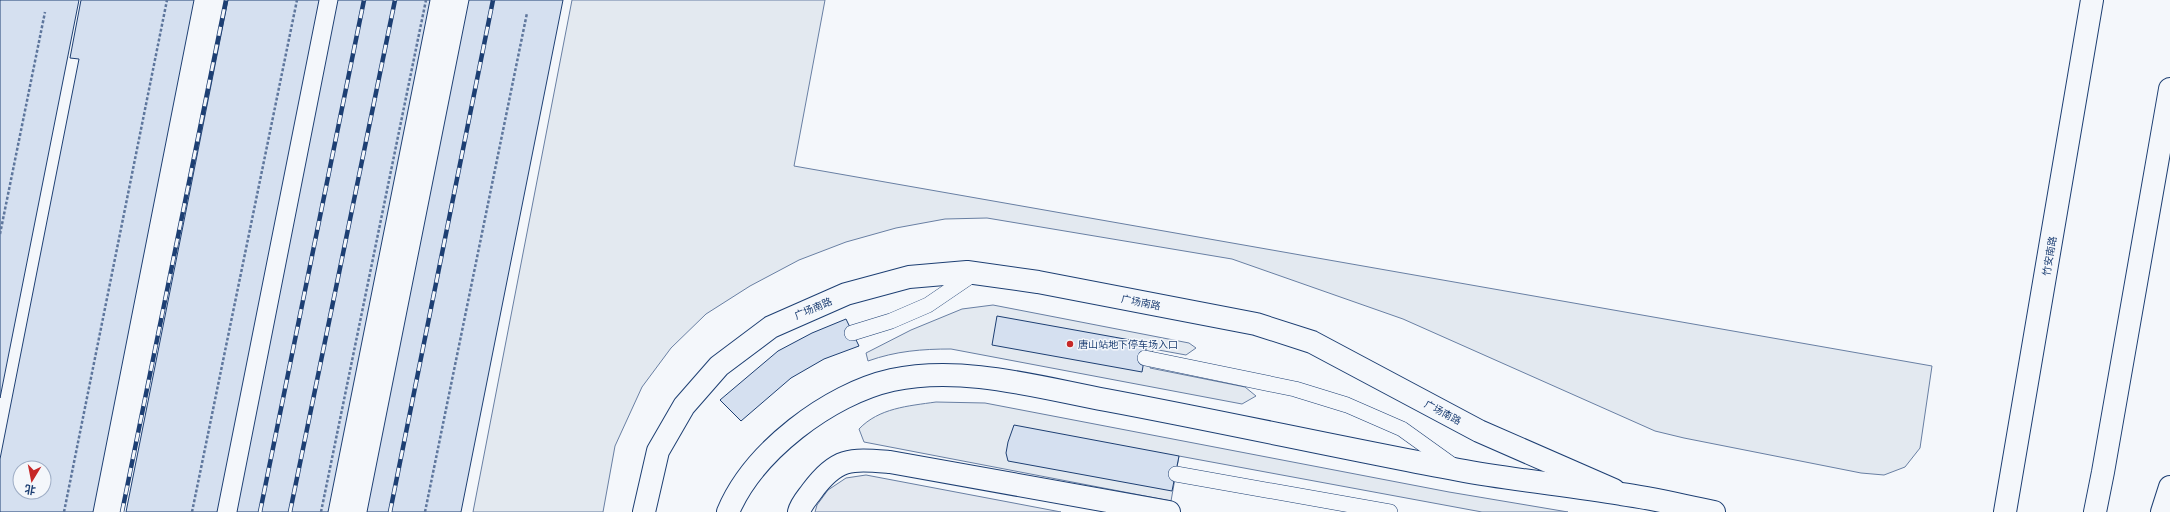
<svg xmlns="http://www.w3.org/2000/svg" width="2170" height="512" viewBox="0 0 2170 512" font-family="Ubuntu,'Noto Sans SC',sans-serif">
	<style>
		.green { fill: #e3e9f0; stroke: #687fa3 }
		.parking { fill: #e3e8f0; stroke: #687fa3 }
		.building { fill: #d5e0f0; stroke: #1d3f73; fill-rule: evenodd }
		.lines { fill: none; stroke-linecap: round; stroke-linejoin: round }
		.service-casing { stroke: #1d3f73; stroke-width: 16 }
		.minor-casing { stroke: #1d3f73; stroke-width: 24 }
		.secondary-casing { stroke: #1d3f73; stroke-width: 24 }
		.primary-casing { stroke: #1d3f73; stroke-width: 24 }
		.path { stroke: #5e769c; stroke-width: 2.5; stroke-dasharray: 3 2; stroke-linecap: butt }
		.service { stroke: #f4f7fb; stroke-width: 15 }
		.minor { stroke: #f4f7fb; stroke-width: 22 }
		.secondary { stroke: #f4f7fb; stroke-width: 22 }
		.primary { stroke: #f4f7fb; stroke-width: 22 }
		.rail-casing { stroke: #1d3f73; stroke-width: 4.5 }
		.rail { stroke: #f4f7fb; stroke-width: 3; stroke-dasharray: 9; stroke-linecap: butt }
		.poi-dot { fill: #c62828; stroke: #f4f7fb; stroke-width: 1.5 }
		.labels { text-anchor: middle; stroke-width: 3; stroke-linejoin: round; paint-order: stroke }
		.street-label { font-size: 10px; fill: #1d3f73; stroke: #f4f7fb }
		.poi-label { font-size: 10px; fill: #1d3f73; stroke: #f4f7fb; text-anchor: start }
	</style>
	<rect width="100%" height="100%" fill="#f4f7fb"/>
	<path class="green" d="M572,0H825L794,166L1932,366L1920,448L1905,467L1884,475L1861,473L1684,438L1655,431L1403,319L1232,259L987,218L945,219L896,228L846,242L799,260L750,286L706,314L671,348L642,387L615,446L603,512H473Z
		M993,305L1189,343L1196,348L1186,355L1153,349L1150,368L1245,387L1256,396L1242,404L951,349C922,349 896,351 868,361L866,353L911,330L962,309Z
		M936,402L985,403L1449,492L1568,512H1482L1179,456L1171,501L864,442L859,429C879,408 908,406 936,402Z"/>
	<path class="parking" d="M866,475L1061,512H815L817,505L828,490L846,478Z"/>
	<path class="building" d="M0,0H79L0,398Z
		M81,0H194L93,512H0V459L79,59L70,58ZM20,468H44V492H20Z
		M228,0H319L217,512H126Z
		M338,0H430L328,512H237Z
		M469,0H563L461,512H367Z
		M997,316L1147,343L1142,372L992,345Z
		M846,319L859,346L824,359L791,378L741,421L720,400L778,351L812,333Z
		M1014,425L1179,456L1172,491L1008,461L1006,453L1008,442Z"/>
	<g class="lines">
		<defs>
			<path id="service" d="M852,333L891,321L928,305L975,273
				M1145,358L1295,389L1347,405L1402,429L1455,467
				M1176,474L1390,512"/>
			<path id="minor" d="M644,512L658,451L684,406L719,366L771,327L846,294L909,277L967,272L1038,282L1256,324L1312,342L1479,431L1614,490
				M799,512C801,504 807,498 812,491C837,457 851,459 890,462L1169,512
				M2162,512L2170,487"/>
			<path id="secondary" d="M2005,512L2092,0
				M2095,512L2103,472L2170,89"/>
			<path id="primary" d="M728,512C753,452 829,394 892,380C962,365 1037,387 1106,400C1224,422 1341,448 1459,470C1512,480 1567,485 1621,494C1652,498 1683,506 1714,512"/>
		</defs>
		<use href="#service" class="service-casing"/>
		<use href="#minor" class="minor-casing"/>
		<use href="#secondary" class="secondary-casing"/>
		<use href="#primary" class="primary-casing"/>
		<path class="path" d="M0,234L45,12
			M64,512L167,0
			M192,512L297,0
			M321,512L426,0
			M425,512L527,13"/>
		<use href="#service" class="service"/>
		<use href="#minor" class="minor"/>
		<use href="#secondary" class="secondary"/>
		<use href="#primary" class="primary"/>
		<defs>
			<path id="rail" d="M122,512L226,0
				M260,512L364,0
				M290,512L395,0
				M390,512L493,0"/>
		</defs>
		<use href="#rail" class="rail-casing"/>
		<use href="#rail" class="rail"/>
	</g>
	<circle class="poi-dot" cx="1070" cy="344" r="4"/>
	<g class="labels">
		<g class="street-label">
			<text transform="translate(2049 256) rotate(-80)" y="4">竹安南路</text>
			<text transform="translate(1141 302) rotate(11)" y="4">广场南路</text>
			<text transform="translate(813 308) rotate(-23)" y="4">广场南路</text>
			<text transform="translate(1443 412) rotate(28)" y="4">广场南路</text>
		</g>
		<g class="poi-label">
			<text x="1078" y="348">唐山站地下停车场入口</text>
		</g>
	</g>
	<g transform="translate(32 480) rotate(190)"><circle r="19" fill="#f4f7fb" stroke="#9eadc5"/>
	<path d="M0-3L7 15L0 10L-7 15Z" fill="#c62828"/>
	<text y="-6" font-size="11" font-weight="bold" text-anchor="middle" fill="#1d3f73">北</text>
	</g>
</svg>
